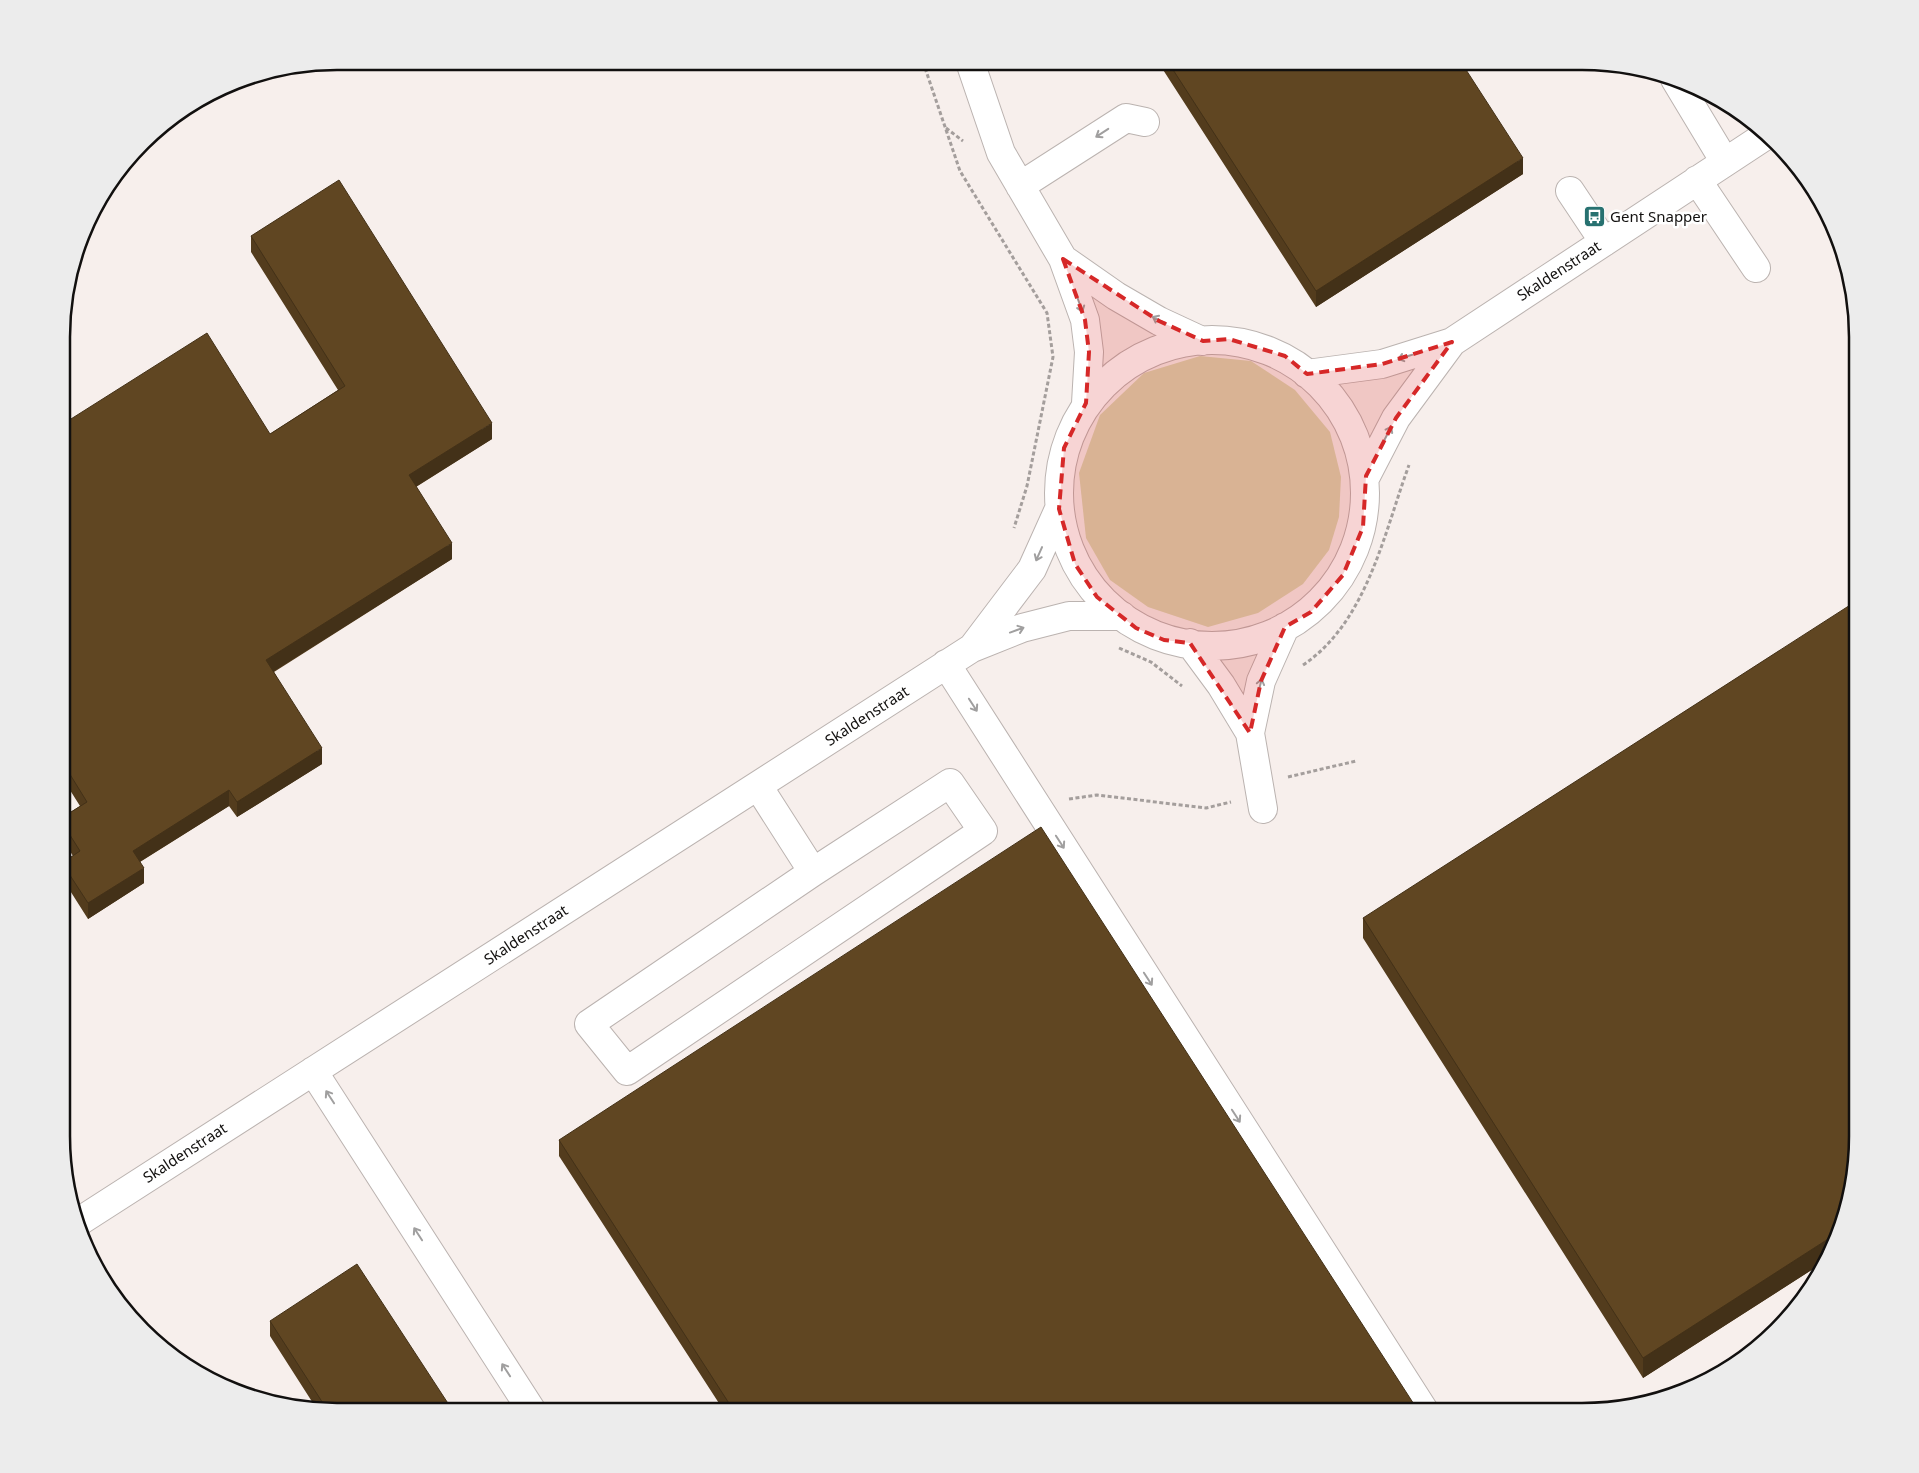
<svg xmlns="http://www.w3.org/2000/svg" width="1919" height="1473" viewBox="0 0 1919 1473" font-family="'Noto Sans',sans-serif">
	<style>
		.green { fill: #dad6b0 }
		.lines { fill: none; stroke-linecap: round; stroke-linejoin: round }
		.minor-casing { stroke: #bbb3b0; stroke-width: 30 }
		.path { stroke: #a49e9c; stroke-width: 3; stroke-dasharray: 4 2.5; stroke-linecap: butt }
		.minor { stroke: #fff; stroke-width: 28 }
		.wall { fill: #533c1d }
		.shaded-wall { fill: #433118 }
		.building { fill: #604622; stroke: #433118 }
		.oneway { stroke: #a09f9f }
		.marked { fill: #d62828; fill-opacity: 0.2; stroke: #d62828; stroke-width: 4; stroke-dasharray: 10 6; stroke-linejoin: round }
		.labels { text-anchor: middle; stroke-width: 5; stroke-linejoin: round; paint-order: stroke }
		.poi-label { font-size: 15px; fill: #12100f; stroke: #fff; text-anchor: start }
		.street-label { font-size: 15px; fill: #12100f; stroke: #fff }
		.rim { fill: none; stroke: #12100f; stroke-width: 2.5 }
	</style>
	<rect width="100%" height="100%" fill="#f7efec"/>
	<path class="green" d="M1200,356L1251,361L1295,390L1330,432L1341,477L1339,517L1329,550L1303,584L1258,613L1208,627L1148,607L1110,580L1086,538L1079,473L1100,415L1144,373Z"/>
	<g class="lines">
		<defs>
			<path id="minor" d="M970,62L1001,153L1063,259L1085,320L1089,352L1086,403
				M1675,79L1725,162
				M1697,180L1756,268
				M1020,186L1126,118L1145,122
				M1570,191L1604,242
				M1063,259L1116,296L1159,321L1202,341
				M1059 493a153 153 0 1 1 306 0a153 153 0 1 1-306 0Z
				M1307,374L1382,364L1452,342L1768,134
				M1366,476L1396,418L1452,342
				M1190,643L1221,685L1250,733
				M973,647L1032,569L1059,509
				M946,664L1425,1412
				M950,783L983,831L627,1071L589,1024L813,872Z
				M758,786L813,872
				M1263,809L1250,733L1261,681L1285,627
				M313,1071L532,1411
				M80,1221L972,648L1022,628L1069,616H1122"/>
		</defs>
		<use href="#minor" class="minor-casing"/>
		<path class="path" d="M923,62L960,171L1047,313L1053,357L1027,486L1014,528
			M946,128L963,141
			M1119,648L1151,662L1182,686
			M1303,665C1367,622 1384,533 1409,465
			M1288,777L1356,761
			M1069,799L1097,795L1206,808L1231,802"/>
		<use href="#minor" class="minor"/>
	</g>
	<path class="wall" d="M1158,62H1461L1523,174L1316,307Z
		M251,236L492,439L416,487L452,559L274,672L322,764L237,817L229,806L140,862L144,883L88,919L62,878V862L73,856L63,840V817L80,806L63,779V424L270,434L338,390L251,252Z
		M1363,918L1837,1242L1824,1262L1643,1378L1363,938Z
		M559,1140L1419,1412L724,1411L559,1156Z
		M270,1321L453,1411H318L270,1336Z"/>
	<path class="shaded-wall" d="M1523,158V174L1316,307V291Z
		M492,423V439L409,491V475Z
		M452,543V559L266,676V660Z
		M322,748V764L237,817V802Z
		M229,790V806L133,866V851Z
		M144,868V883L88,919V903Z
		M1839,1232L1837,1242L1824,1262L1643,1378V1358Z
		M788,1404V1411H776Z"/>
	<path class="building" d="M1168,62H1461L1523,158L1316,291Z
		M339,180L492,423L409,475L452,543L266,660L322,748L237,802L229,790L133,851L144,868L88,903L62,863L80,851L63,824V817L87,802L63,763V424L207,333L270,434L345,386L251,236Z
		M1858,600L1857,1155L1839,1232L1643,1358L1363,918Z
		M1041,827L1419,1412L793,1411L788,1404L776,1411H734L559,1140Z
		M357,1264L453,1411H328L270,1321Z"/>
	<defs><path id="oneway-shaft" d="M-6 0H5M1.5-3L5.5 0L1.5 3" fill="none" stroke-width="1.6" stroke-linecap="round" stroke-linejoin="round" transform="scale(1.25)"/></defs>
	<g class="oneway">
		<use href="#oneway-shaft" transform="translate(1102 133) rotate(147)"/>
		<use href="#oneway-shaft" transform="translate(1080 305) rotate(70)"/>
		<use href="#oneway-shaft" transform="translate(1159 320) rotate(-153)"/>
		<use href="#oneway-shaft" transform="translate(1405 357) rotate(163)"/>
		<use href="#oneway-shaft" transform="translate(1388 433) rotate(-63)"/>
		<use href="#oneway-shaft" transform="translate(1039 554) rotate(114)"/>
		<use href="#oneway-shaft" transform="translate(1017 630) rotate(-20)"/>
		<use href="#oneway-shaft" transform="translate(1260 686) rotate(-76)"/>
		<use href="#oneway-shaft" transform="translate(973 705) rotate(57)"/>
		<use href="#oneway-shaft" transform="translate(1060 842) rotate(57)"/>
		<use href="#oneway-shaft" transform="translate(1148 979) rotate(57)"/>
		<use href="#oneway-shaft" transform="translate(330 1097) rotate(-123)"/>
		<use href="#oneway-shaft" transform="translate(1236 1116) rotate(57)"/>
		<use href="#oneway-shaft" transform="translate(418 1234) rotate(-123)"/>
		<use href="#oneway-shaft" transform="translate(506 1370) rotate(-123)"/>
	</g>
	<path class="marked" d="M1063,259L1159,321L1203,341L1229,339L1285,356L1307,374L1382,364L1452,342L1396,418L1366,476L1363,527L1343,575L1311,612L1285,627L1261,681L1250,733L1190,643L1164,640L1136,628L1097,597L1075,564L1059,509L1064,448L1086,403L1089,352L1085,320Z"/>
	<defs>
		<symbol id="bus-square" viewBox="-11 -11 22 22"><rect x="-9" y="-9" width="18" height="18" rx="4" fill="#277170" stroke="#fff"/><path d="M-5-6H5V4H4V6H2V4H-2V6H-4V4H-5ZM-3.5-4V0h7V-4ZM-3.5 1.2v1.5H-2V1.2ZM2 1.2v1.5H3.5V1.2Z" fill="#fff"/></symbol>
	</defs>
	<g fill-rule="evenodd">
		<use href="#bus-square" x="1582" y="204" width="25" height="25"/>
	</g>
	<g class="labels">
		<g class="poi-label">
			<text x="1610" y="222">Gent Snapper</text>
		</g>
		<g class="street-label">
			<text transform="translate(1559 271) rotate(-33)" y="5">Skaldenstraat</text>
			<text transform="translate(867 716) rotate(-33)" y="5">Skaldenstraat</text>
			<text transform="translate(526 935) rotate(-33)" y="5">Skaldenstraat</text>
			<text transform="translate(185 1153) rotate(-33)" y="5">Skaldenstraat</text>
		</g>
	</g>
	<path d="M0 0H1919V1473H0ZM337 70H1582A267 267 0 0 1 1849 337V1136A267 267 0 0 1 1582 1403H337A267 267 0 0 1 70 1136V337A267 267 0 0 1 337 70Z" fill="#ececec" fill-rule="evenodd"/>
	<path class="rim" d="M337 70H1582A267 267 0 0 1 1849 337V1136A267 267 0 0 1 1582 1403H337A267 267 0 0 1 70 1136V337A267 267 0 0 1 337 70Z"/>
</svg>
